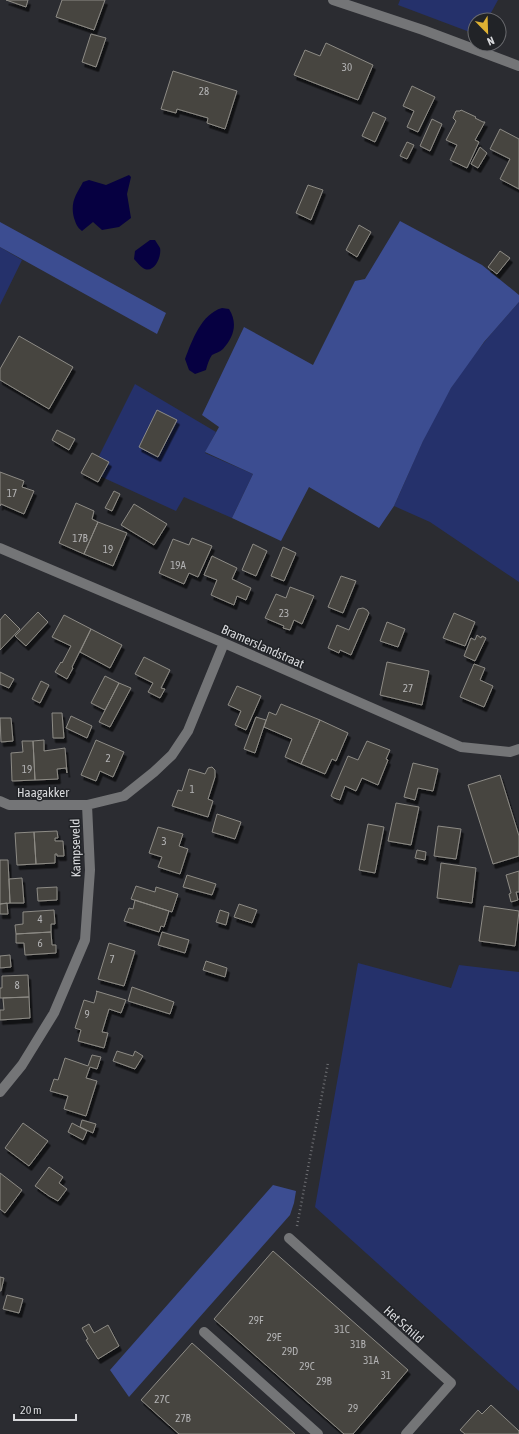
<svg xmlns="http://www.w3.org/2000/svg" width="519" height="1434" viewBox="0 0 519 1434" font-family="'Asap Condensed',sans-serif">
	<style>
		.green { fill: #25316b }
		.forest { fill: #3c4d91 }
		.water { fill: #060041 }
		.building { fill: #474541; stroke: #8d8b85; filter: url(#shadow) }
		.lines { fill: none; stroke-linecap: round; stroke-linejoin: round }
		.path { stroke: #707175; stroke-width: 2.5; stroke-dasharray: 1 3; stroke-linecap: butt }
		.minor { stroke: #747577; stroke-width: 10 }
		.labels { text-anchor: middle; stroke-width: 3; stroke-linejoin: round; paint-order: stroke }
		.number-label { font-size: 11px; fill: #b3b3b4 }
		.street-label { font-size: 13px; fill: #d7d8db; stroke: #212327 }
	</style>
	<defs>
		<filter id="shadow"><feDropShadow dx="2.5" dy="4.5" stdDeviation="0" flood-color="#0009"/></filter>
	</defs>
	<rect width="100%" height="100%" fill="#2b2c31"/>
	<path class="green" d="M400,0H498L487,20H475V34L398,5Z
		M0,247L22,260L0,305Z
		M519,302V582L430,522L394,506C412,467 428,424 451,388C470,357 495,329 519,302Z
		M135,384L216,432L205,453L253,474L232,518L184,497L176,511L91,472Z
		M358,963L451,988L459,965L519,972V1391L315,1207Z"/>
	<path class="forest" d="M400,221L482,265L519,295V302L484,342L451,388L423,441L394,506L379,528L309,487L281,541L232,518L253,474L205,452L219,427L202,415L244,327L313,365L355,281L365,279Z
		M0,222L166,313L157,334L0,247Z
		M273,1185L296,1191L294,1203L290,1215L129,1397L110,1370Z"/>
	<path class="water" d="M129,175L131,177L127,194L131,218L119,227L102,230L93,222L82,231C77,227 76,224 74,218C70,202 76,195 83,182L89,180L106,185Z
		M150,240H155C156,242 159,246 160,248C162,256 154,275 143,268C140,266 137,262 134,259L135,251Z
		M222,308L229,309C238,323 234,337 223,349C220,352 215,353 212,355C209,359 207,366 206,370L195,374L189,370L185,359C192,341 201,314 222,308Z"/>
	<path class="building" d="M6,0H28L26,7Z
		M62,0H105L94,30L56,17Z
		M91,34L106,38L96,67L82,62Z
		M326,43L373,65L358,100L294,75L305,50L320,56Z
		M173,71L237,91L225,129L207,123L208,118L177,109L176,113L161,109Z
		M412,86L435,97L418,132L407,127L414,111L403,106Z
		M461,110L476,117L475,118L483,122H485L475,140L479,142L467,168L450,160L457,145L446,140L456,121L453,118L456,111H460Z
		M373,112L386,118L375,142L362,136Z
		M432,119L442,124L430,151L420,146Z
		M500,129L519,139V189L500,179L510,159L490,149Z
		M407,142L414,145L407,159L400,156Z
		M480,147L487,153L478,168L471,164Z
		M308,185L323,190L311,220L296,213Z
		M359,225L371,232L357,257L346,250Z
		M500,251L510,258L497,274L488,267Z
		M19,336L73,367L49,409L0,380V369Z
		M157,410L177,420L158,457L139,447Z
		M57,430L75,439L69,450L52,440Z
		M92,453L109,462L98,482L81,473Z
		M0,472L24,481L22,487L34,491L24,514L1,504L0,506Z
		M114,491L120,494L112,511L105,508Z
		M76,503L94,511L92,519L98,522L84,554L59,543Z
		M134,504L167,524L154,545L121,525Z
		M98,522L127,533L113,566L84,554Z
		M192,538L212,546L198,577L189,573L184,584L159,573L173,539L189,545Z
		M253,544L267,551L256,576L242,570Z
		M283,547L296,553L284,581L271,576Z
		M212,556L237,568L232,579L251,588L246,600L237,596L234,605L211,595L217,580L204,575Z
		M341,576L356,581L343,613L328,607Z
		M290,587L314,596L302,624L294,620L290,630L283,628L284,626L265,618L276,594L286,598Z
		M363,608L367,610L369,613L351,655L340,650L339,653L328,648L337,625L349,630L358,609Z
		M38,612L48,622L26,646L15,636Z
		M454,613L475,622L465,646L443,638Z
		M5,614L20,629L0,650V620Z
		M64,615L91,629L72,667L73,668L67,679L55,672L61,662L62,663L71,646L52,637Z
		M387,622L405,629L398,647L380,641Z
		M91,629L122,645L110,668L80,652Z
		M477,635L481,638L482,636L486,638L475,661L464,656L471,638L475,640Z
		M144,657L170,670L161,688L165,689L160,698L148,692L153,683L135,674Z
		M387,662L429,671L422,705L380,695Z
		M474,664L485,668L480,680L493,686L484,707L460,697Z
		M0,672L14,679L9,688L0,684Z
		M105,676L119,683L105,710L91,703Z
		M41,681L49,685L40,703L32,699Z
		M119,683L131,688L110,727L99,722Z
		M237,686L261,696L246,730L235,725L241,711L228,705Z
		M281,704L320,720L301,764L285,757L292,739L264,727L269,712L276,715Z
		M52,713H62L64,738H53Z
		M71,716L92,726L87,738L66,728Z
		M256,717L266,720L255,753L244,749Z
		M0,718H11L13,741L1,742Z
		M320,720L348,733L336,761L332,759L325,774L301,764Z
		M44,740V751L65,748L67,773L66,768L57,769L58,779L35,780L33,741Z
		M96,740L124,752L113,777L100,771L96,781L81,775Z
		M22,741H33L35,780L12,781L11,753L23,752Z
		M367,741L390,750L386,759L388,760L378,785L362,778L356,791L345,786L340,800L334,798L331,796L348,756L358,760Z
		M413,763L438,769L433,791L418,788L415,800L404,797Z
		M212,767L215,770V777L208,799L213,801L208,817L172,806L178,790L182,791L189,769L205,774L208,768Z
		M500,775L519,836V856L493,864L468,785Z
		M396,803L419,807L411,845L388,841Z
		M217,814L241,822L235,839L212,832Z
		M368,824L384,827L375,873L359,870Z
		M438,826L461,829L456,859L434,856Z
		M158,827L183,834L179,846L188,849L180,874L158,867L162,857L149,853Z
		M57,831L58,838H55V841H63L64,856H57V854H55V863L36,864L34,832Z
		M34,832L36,864L17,865L15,833Z
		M417,850L426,852L425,860L415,858Z
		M0,860H8L10,903L0,904Z
		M441,863L476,868L472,903L437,898Z
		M519,871V892H516L518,900L511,902L509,894L511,893L506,875Z
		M187,875L216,884L212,895L183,887Z
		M22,878L24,903H10L9,879Z
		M136,886L155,892L156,887L178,894L172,912L131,899Z
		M57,887V900L38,901L37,888Z
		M135,900L169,911L164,927L161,926L159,932L124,921L129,908L133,909Z
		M7,903L8,914H0V904Z
		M239,904L257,910L252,923L234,917Z
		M484,906L519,911L515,946L479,941Z
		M54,910L55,924H51V932L16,934L15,925L23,924V912Z
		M220,910L229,913L226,925L216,922Z
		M51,932L52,945H56V953L25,955L24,943H16V934Z
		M162,932L189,940L185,953L158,945Z
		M109,943L135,951L124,986L98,979Z
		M10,955L11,967L0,968V956Z
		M206,961L227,968L225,977L203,970Z
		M28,975L29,997L0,998V988H2V976Z
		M132,987L174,1002L170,1014L128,1001Z
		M96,991L126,1000L121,1013L109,1009L102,1032L108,1033L104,1048L78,1041L81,1030L75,1028L84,1000L94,1003L97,992Z
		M29,997L30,1018L0,1020V1010H4L3,998Z
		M117,1051L133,1056L135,1051L143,1056L135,1069L113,1061Z
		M92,1055L101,1057L97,1069L90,1067L86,1078L97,1081L86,1116L64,1109L68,1096L50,1091L54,1079L58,1080L65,1058L88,1066Z
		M82,1120L96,1124L93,1133L80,1127Z
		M23,1123L48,1141L29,1166L5,1148Z
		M72,1123L87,1131L83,1140L68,1132Z
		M49,1167L63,1177L59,1183L67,1189L58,1201L49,1196L35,1186Z
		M0,1173L22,1190L5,1213L0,1209Z
		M273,1251L408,1370L353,1434H344L214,1319Z
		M0,1277L4,1278L1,1291H0Z
		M7,1295L23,1299L19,1313L3,1309Z
		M89,1324L94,1333L108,1325L119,1346L98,1359L86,1340L88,1339L82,1328Z
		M192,1343L295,1434H179L141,1400Z
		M491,1405L519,1431V1434H465L460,1430L478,1410L482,1414Z"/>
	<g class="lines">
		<path class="path" d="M297,1226L328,1063"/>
		<path class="minor" d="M333,0L423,30L519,66
			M0,548L224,643L461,747L510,752L519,749
			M0,801L9,805H87
			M0,1092L22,1065L54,1013L85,940L90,870L87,805L124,796L154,772L172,755L188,731L224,643
			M289,1238L451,1383L406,1434
			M204,1332L318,1434"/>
	</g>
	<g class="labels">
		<g class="number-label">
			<text x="347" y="71">30</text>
			<text x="204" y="95">28</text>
			<text x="12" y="497">17</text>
			<text x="80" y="542">17B</text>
			<text x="108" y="553">19</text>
			<text x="178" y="569">19A</text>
			<text x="284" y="617">23</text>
			<text x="408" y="692">27</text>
			<text x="108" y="762">2</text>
			<text x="27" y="773">19</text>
			<text x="192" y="793">1</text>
			<text x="164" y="845">3</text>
			<text x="40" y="923">4</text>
			<text x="40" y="947">6</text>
			<text x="112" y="963">7</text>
			<text x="17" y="989">8</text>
			<text x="87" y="1018">9</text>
			<text x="256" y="1324">29F</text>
			<text x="342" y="1333">31C</text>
			<text x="274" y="1341">29E</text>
			<text x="358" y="1348">31B</text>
			<text x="290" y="1355">29D</text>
			<text x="371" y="1364">31A</text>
			<text x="307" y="1370">29C</text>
			<text x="386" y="1379">31</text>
			<text x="324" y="1385">29B</text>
			<text x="162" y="1403">27C</text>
			<text x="353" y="1412">29</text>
			<text x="183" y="1422">27B</text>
		</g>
		<g class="street-label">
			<text transform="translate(263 646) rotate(24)" y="5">Bramerslandstraat</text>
			<text x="43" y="797">Haagakker</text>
			<text transform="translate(75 848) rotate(-91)" y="5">Kampseveld</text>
			<text transform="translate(404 1324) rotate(42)" y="5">Het Schild</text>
		</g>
	</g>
	<g transform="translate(487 32) rotate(157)"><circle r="19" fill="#212327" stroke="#6a6b6f"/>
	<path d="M0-3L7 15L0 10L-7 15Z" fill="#deb133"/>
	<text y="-6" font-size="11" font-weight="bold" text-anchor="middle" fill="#d7d8db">N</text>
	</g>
	<path d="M14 1414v6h62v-6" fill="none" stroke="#d7d8db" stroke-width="2"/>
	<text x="20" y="1414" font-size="12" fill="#d7d8db" stroke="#212327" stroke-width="3" paint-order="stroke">20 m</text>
</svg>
